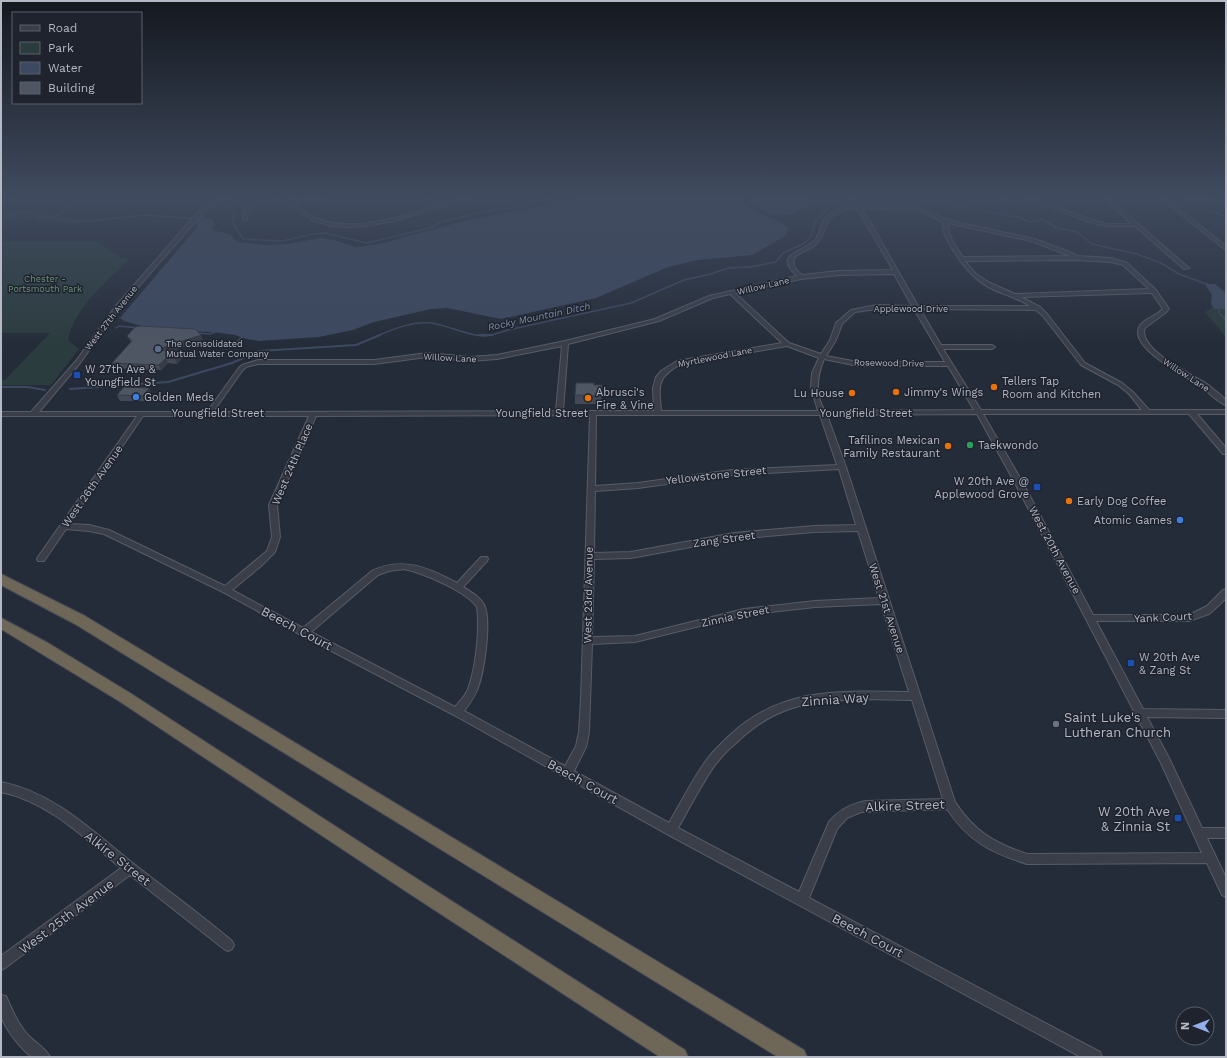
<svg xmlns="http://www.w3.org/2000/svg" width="1227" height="1058" viewBox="0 0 1227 1058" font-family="'Work Sans',sans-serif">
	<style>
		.green { fill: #2b3c3e }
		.water { fill: #3d4960 }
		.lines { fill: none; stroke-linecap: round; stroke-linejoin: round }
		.stream-far1 { stroke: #3d4960; stroke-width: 1.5 }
		.stream { stroke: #3d4960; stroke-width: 2 }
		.canal { fill: #3d4960; fill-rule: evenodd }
		.minor-casing { stroke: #575c67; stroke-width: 2 }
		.highway-casing { stroke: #444954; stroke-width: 2 }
		.minor { fill: #393e49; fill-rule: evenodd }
		.highway { fill: #6e6757; fill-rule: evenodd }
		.wall { fill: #434a56 }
		.shaded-wall { fill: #373c46 }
		.building { fill: #4e5664; stroke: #373c46 }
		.service-dot { fill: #5c6f8a; stroke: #1e232e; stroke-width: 1.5 }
		.transit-dot { fill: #1a4fb4; stroke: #1e232e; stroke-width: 1.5 }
		.food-dot { fill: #e8710a; stroke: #1e232e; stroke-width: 1.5 }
		.shop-dot { fill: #3f7fe0; stroke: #1e232e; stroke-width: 1.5 }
		.leisure-dot { fill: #2e9e5b; stroke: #1e232e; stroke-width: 1.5 }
		.worship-dot { fill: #6b7280; stroke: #1e232e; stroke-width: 1.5 }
		.labels { text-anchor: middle; stroke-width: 3; stroke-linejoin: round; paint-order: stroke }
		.far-park-label { font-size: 9px; fill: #6e937a; stroke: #1e232e }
		.far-street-label { font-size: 9px; fill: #b4b9c5; stroke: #1e232e }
		.far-poi-label { font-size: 9px; fill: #b4b9c5; stroke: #1e232e; text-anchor: start }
		.far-water-label { font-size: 10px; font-style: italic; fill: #7f8eaa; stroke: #1e232e }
		.poi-label { font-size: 11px; fill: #b4b9c5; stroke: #1e232e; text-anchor: start }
		.street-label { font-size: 11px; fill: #b4b9c5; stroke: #1e232e }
		.near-street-label { font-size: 13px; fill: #b4b9c5; stroke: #1e232e }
		.near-poi-label { font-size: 13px; fill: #b4b9c5; stroke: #1e232e; text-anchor: start }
	</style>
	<rect width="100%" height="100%" fill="#252c39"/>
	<path class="green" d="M37,209L62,215V218L78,220L132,216L131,218L73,224L21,219L1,223V217L6,210Z
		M1,241H97L121,258L129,259C106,283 75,306 68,340L79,349L51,385H1V380H5L50,333H1Z
		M1226,299V337L1205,312Z"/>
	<path class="water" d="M579,198H741L742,203L767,217L777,220L788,228L787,235L752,255L697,260L668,267L596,298L501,319L447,308L431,309L374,322L353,330L319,337L259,341L247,339L235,335L213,332L179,331L142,326L124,321L120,318L198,226L196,222L202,216L213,220L214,224L212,230L229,234L238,242L266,245L288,244L320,238L334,240L355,247L380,244L464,221Z
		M748,198H812L808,201V206C789,216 783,219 763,211L764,210C757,207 750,206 748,198Z
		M1205,284H1215L1226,293V309H1215L1211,305L1212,295Z"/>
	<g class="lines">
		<path class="stream-far1" d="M940,198L963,208L1018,217L1030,222L1042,219L1057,228L1077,232L1092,244L1137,254L1161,263L1179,274L1212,286
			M1179,198L1226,217
			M221,206L233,209L235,213L232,222L243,239L282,241L313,234L325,233L367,243L430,228L441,222L486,211L514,208L552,198
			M55,217L74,204
			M1,218L22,212L37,214L38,218C55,216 69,222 86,221
			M91,221L147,215
			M1220,306L1219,313L1226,320
			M116,328L119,326L139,328
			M197,333L210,334L215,332
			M377,336C393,329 413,321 431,323C448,325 467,336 484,336C492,336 500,332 508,330L631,303L684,280L711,274L728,268L750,267L776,262L783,253L803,244L810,238L817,219L831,205L820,198"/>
		<path class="stream" d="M479,335H492
			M236,347V343L242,337
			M1,387H27L45,390
			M70,389L168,382L232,363L259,351L356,345L380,335"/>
		<path class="canal" d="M145,214L199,218L201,219L199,220L147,216H145Z"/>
		<defs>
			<path id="minor" d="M7,198H12L1,204V201Z
				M225,198H231L211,207L201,215L119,309L80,363L39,412H207L238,369L242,365L258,360H374L427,353L470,357L497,355L565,341L655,319L709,296L797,276C772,252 804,253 815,240C819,236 820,229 822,224C828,210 842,206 856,205L852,198H856L860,205L899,206L924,210L948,220L1034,239L1062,249L1078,256L1111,258L1127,263L1156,290L1169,309L1165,313L1145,328C1137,348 1190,374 1204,382C1212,387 1219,394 1226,400V405C1217,402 1209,392 1201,387C1187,376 1136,352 1138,331C1139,320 1157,316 1163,309L1152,293L1021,297L1040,307L1047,314L1085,363L1122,383L1133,392L1149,410H1226V414H1197L1226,448V454H1223L1189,414H983L1023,483L1093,615H1189L1207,606L1223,590L1226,589V598L1217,607L1209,614L1189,621H1096L1143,709L1226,710V718L1147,717L1169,758L1202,828H1226V838H1207L1226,878V897L1222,895L1207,863L1027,864C992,853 968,841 947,809L861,812L847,818L837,829L809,898L1100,1052L1102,1057H1081L667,834L454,715L301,635L223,592L104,534L89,531L66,529L44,561H38L37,559L38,557L137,416H1V412H31L76,361L115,307L197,213L207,205ZM857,208L893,270L839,271L802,275C796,270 791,265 795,257C801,251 810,250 816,244C821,240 823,234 825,228C831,213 842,209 857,208ZM862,208L914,210L923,212L943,222C942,233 947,240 953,250C964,267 975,281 994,290C1006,295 1019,299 1030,306H918ZM948,223L1031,241L1070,256L963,257C956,247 947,236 948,223ZM1076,260L1111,262L1123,265L1149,289L1015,294L988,282L975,273L965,261ZM894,274L912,306L877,305L851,310L836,323L830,340L821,354L789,343L735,293L801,279L839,275ZM730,294L782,343L677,361L661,371L656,377L653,388L654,411H563L568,344L659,321L713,298ZM877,309H914L945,362H858L826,356L836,340L842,324L855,312ZM920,309L1036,310L1043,316L1081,365L1118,385L1129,394L1142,410H981L943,349H992L995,347L992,345H941ZM562,346L556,411L213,412L242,371L246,367L258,364H374L427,357L470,361L497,359ZM787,346L819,358L812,373L811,387L818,411H661C659,385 656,378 681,364ZM824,359L858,366H948L974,410L825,411C814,394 817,376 824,359ZM977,414L1015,483L1161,763L1202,853L1027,854C994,843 974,831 955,802L846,467L827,415ZM590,415L581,699L579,732L576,746L565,766L464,711C469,704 474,698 477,690C484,674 491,624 485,607C482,598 471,592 463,587L487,561L488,559L487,557H481L457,583C429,568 402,556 372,571L303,628L232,590L261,566L275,552L280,537L277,505L316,416ZM596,415H820L837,465L732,470L638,483L595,486ZM143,416H309L269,505L272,537L267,551L225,586L109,530L89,525L69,524ZM839,469L856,525L814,526L734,533L631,552L594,553L595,491L638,488L732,475ZM858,531L879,598L815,601L744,609L635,636L592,637L594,559L631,558L734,539L814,532ZM404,569C423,573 466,591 477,607C480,629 476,668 468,689C466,695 460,701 455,707L311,632L378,575L389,571ZM881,604L909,692C841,691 782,686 729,736C722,743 714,750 708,758C693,778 682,801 669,823L574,771L586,747L589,732L592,644L635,642L744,615L815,607ZM862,699L912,700L943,799L866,801C850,804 839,810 829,822L799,892L678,828C690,807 701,785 715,765C721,757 729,749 736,743C775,705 810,701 862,699Z
				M289,198H293L291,201L325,198L315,201L293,203C301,208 308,215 316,218C352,234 402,216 437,206L426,198H431L441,205L465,198H472L393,221L371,225L351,227L332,226L314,221L287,203L261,204L248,211L247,220L243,219L244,210C255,199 272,200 287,201Z
				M1004,198H1008L1005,204L996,205V203L1001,202Z
				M1025,198H1031L1095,221L1108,224H1132L1103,198H1108L1189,268L1184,269L1135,226H1108L1092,223Z
				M1160,198H1165L1226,246V250Z
				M1187,198H1198L1226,202V204L1189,199Z
				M1,782C55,793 92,831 134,864C167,890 200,914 232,941L234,945L232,949L228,951L224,949L130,875L5,968L1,970V956L121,868C84,838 49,802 1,792Z
				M1,995L6,996C12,1010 18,1024 28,1035C34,1042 46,1048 50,1057H32C21,1049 3,1027 1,1014C0,1007 1,1001 1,995Z"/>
			<path id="highway" d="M1,574L85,616L804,1050L807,1057H778L75,624L1,585Z
				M1,618L48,643L130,693L375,852L685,1050L688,1057H660L407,892L119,701L1,629Z"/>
		</defs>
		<use href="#minor" class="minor-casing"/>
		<use href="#highway" class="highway-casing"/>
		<use href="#minor" class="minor"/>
		<use href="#highway" class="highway"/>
	</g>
	<path class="wall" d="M127,336L203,340L172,351L183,357L177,364L168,363L161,370L114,368L112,363L131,342Z
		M594,385L602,393L601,404H575V395Z
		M149,388L151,393L145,401H120L117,395Z"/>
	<path class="shaded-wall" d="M201,335L203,340L157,356L155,350Z
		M180,351L183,357L177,364L174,358Z
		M166,358L168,363L161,370L159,365Z
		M149,388L151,393L145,401L143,396Z"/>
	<path class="building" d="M141,326L195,329L201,335L155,350L180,351L174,358H166L159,365L112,363L132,341L127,336L135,327Z
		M576,383H594V385H602L601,396L575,395Z
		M124,387L149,388L143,396L117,395Z"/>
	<linearGradient id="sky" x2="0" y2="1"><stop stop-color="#14181f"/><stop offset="0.57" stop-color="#404b5f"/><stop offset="1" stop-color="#404b5f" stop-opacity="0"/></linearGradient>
	<rect width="1227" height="346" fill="url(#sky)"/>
	<circle class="service-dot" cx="158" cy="349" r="4"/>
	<g class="transit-dot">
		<rect x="73" y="371" width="8" height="8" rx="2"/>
		<rect x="1033" y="483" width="8" height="8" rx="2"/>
		<rect x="1127" y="659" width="8" height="8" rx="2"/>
		<rect x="1174" y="814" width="8" height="8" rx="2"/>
	</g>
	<g class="food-dot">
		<circle cx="994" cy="387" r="4"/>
		<circle cx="896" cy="392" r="4"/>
		<circle cx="852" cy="393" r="4"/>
		<circle cx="588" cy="398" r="4"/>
		<circle cx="948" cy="446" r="4"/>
		<circle cx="1069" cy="501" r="4"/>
	</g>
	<g class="shop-dot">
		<circle cx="136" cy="397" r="4"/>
		<circle cx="1180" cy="520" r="4"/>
	</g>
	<circle class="leisure-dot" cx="970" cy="445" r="4"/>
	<circle class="worship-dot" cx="1056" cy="724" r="4"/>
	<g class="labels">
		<g class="far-park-label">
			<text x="45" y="282">Chester -<tspan x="45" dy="10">Portsmouth Park</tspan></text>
		</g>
		<g class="far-street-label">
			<text transform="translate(763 286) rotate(-13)" y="3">Willow Lane</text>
			<text x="911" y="312">Applewood Drive</text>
			<text transform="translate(111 318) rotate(-52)" y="3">West 27th Avenue</text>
			<text transform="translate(715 357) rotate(-11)" y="3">Myrtlewood Lane</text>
			<text transform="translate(450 358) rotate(3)" y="3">Willow Lane</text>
			<text transform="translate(889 363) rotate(1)" y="3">Rosewood Drive</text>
			<text transform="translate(1186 375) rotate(33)" y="3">Willow Lane</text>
		</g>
		<g class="far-poi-label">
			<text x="166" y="347">The Consolidated<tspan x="166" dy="10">Mutual Water Company</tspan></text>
		</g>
		<g class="far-water-label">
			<text transform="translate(539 316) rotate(-12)" y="4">Rocky Mountain Ditch</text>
		</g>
		<g class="poi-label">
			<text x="85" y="373">W 27th Ave &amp;<tspan x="85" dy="13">Youngfield St</tspan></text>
			<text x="1002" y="385">Tellers Tap<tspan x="1002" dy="13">Room and Kitchen</tspan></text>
			<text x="596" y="396">Abrusci's<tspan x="596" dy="13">Fire &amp; Vine</tspan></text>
			<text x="904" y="396">Jimmy's Wings</text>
			<text x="844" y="397" text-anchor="end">Lu House</text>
			<text x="144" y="401">Golden Meds</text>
			<text x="940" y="444" text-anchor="end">Tafilinos Mexican<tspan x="940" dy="13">Family Restaurant</tspan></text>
			<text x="978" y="449">Taekwondo</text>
			<text x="1029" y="485" text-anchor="end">W 20th Ave @<tspan x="1029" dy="13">Applewood Grove</tspan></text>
			<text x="1077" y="505">Early Dog Coffee</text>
			<text x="1172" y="524" text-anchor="end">Atomic Games</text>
			<text x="1139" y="661">W 20th Ave<tspan x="1139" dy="13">&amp; Zang St</tspan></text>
		</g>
		<g class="street-label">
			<text x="218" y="417">Youngfield Street</text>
			<text x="542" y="417">Youngfield Street</text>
			<text x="866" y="417">Youngfield Street</text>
			<text transform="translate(292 464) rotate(-67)" y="4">West 24th Place</text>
			<text transform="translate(716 475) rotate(-6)" y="4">Yellowstone Street</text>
			<text transform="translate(92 486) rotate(-55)" y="4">West 26th Avenue</text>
			<text transform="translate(724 539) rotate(-8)" y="4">Zang Street</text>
			<text transform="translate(1055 550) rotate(62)" y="4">West 20th Avenue</text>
			<text transform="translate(588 595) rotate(-89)" y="4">West 23rd Avenue</text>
			<text transform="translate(887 608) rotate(72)" y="4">West 21st Avenue</text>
			<text transform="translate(735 616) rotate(-12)" y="4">Zinnia Street</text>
			<text transform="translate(1163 617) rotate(-3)" y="4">Yank Court</text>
		</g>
		<g class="near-street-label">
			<text transform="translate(297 628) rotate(28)" y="5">Beech Court</text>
			<text transform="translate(835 699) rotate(-4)" y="5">Zinnia Way</text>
			<text transform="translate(583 781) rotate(29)" y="5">Beech Court</text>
			<text transform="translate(905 805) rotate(-2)" y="5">Alkire Street</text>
			<text transform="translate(118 858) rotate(38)" y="5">Alkire Street</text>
			<text transform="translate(66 916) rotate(-37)" y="5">West 25th Avenue</text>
			<text transform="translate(868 935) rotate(28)" y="5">Beech Court</text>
		</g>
		<g class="near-poi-label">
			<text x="1064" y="722">Saint Luke's<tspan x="1064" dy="15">Lutheran Church</tspan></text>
			<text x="1170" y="816" text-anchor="end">W 20th Ave<tspan x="1170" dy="15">&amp; Zinnia St</tspan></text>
		</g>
	</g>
	<rect width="1227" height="1058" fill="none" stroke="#b4b9c5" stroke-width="4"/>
	<rect x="12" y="12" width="130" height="92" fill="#1e232e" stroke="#5a5f6a"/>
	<rect x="20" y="25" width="20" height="6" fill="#393e49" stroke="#5a5f6a"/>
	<text x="48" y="32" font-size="12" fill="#b4b9c5">Road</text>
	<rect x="20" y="42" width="20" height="12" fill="#2b3c3e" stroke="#5a5f6a"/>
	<text x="48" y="52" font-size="12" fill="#b4b9c5">Park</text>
	<rect x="20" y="62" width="20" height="12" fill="#3d4960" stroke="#5a5f6a"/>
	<text x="48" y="72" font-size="12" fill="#b4b9c5">Water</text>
	<rect x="20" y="82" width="20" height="12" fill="#4e5664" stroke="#5a5f6a"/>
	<text x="48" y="92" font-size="12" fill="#b4b9c5">Building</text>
	<g transform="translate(1195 1026) rotate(270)"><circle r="19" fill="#1e232e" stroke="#5a5f6a"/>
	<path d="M0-3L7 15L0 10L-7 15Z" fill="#93aeeb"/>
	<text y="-6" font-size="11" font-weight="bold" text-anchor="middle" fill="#b4b9c5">N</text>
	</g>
</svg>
